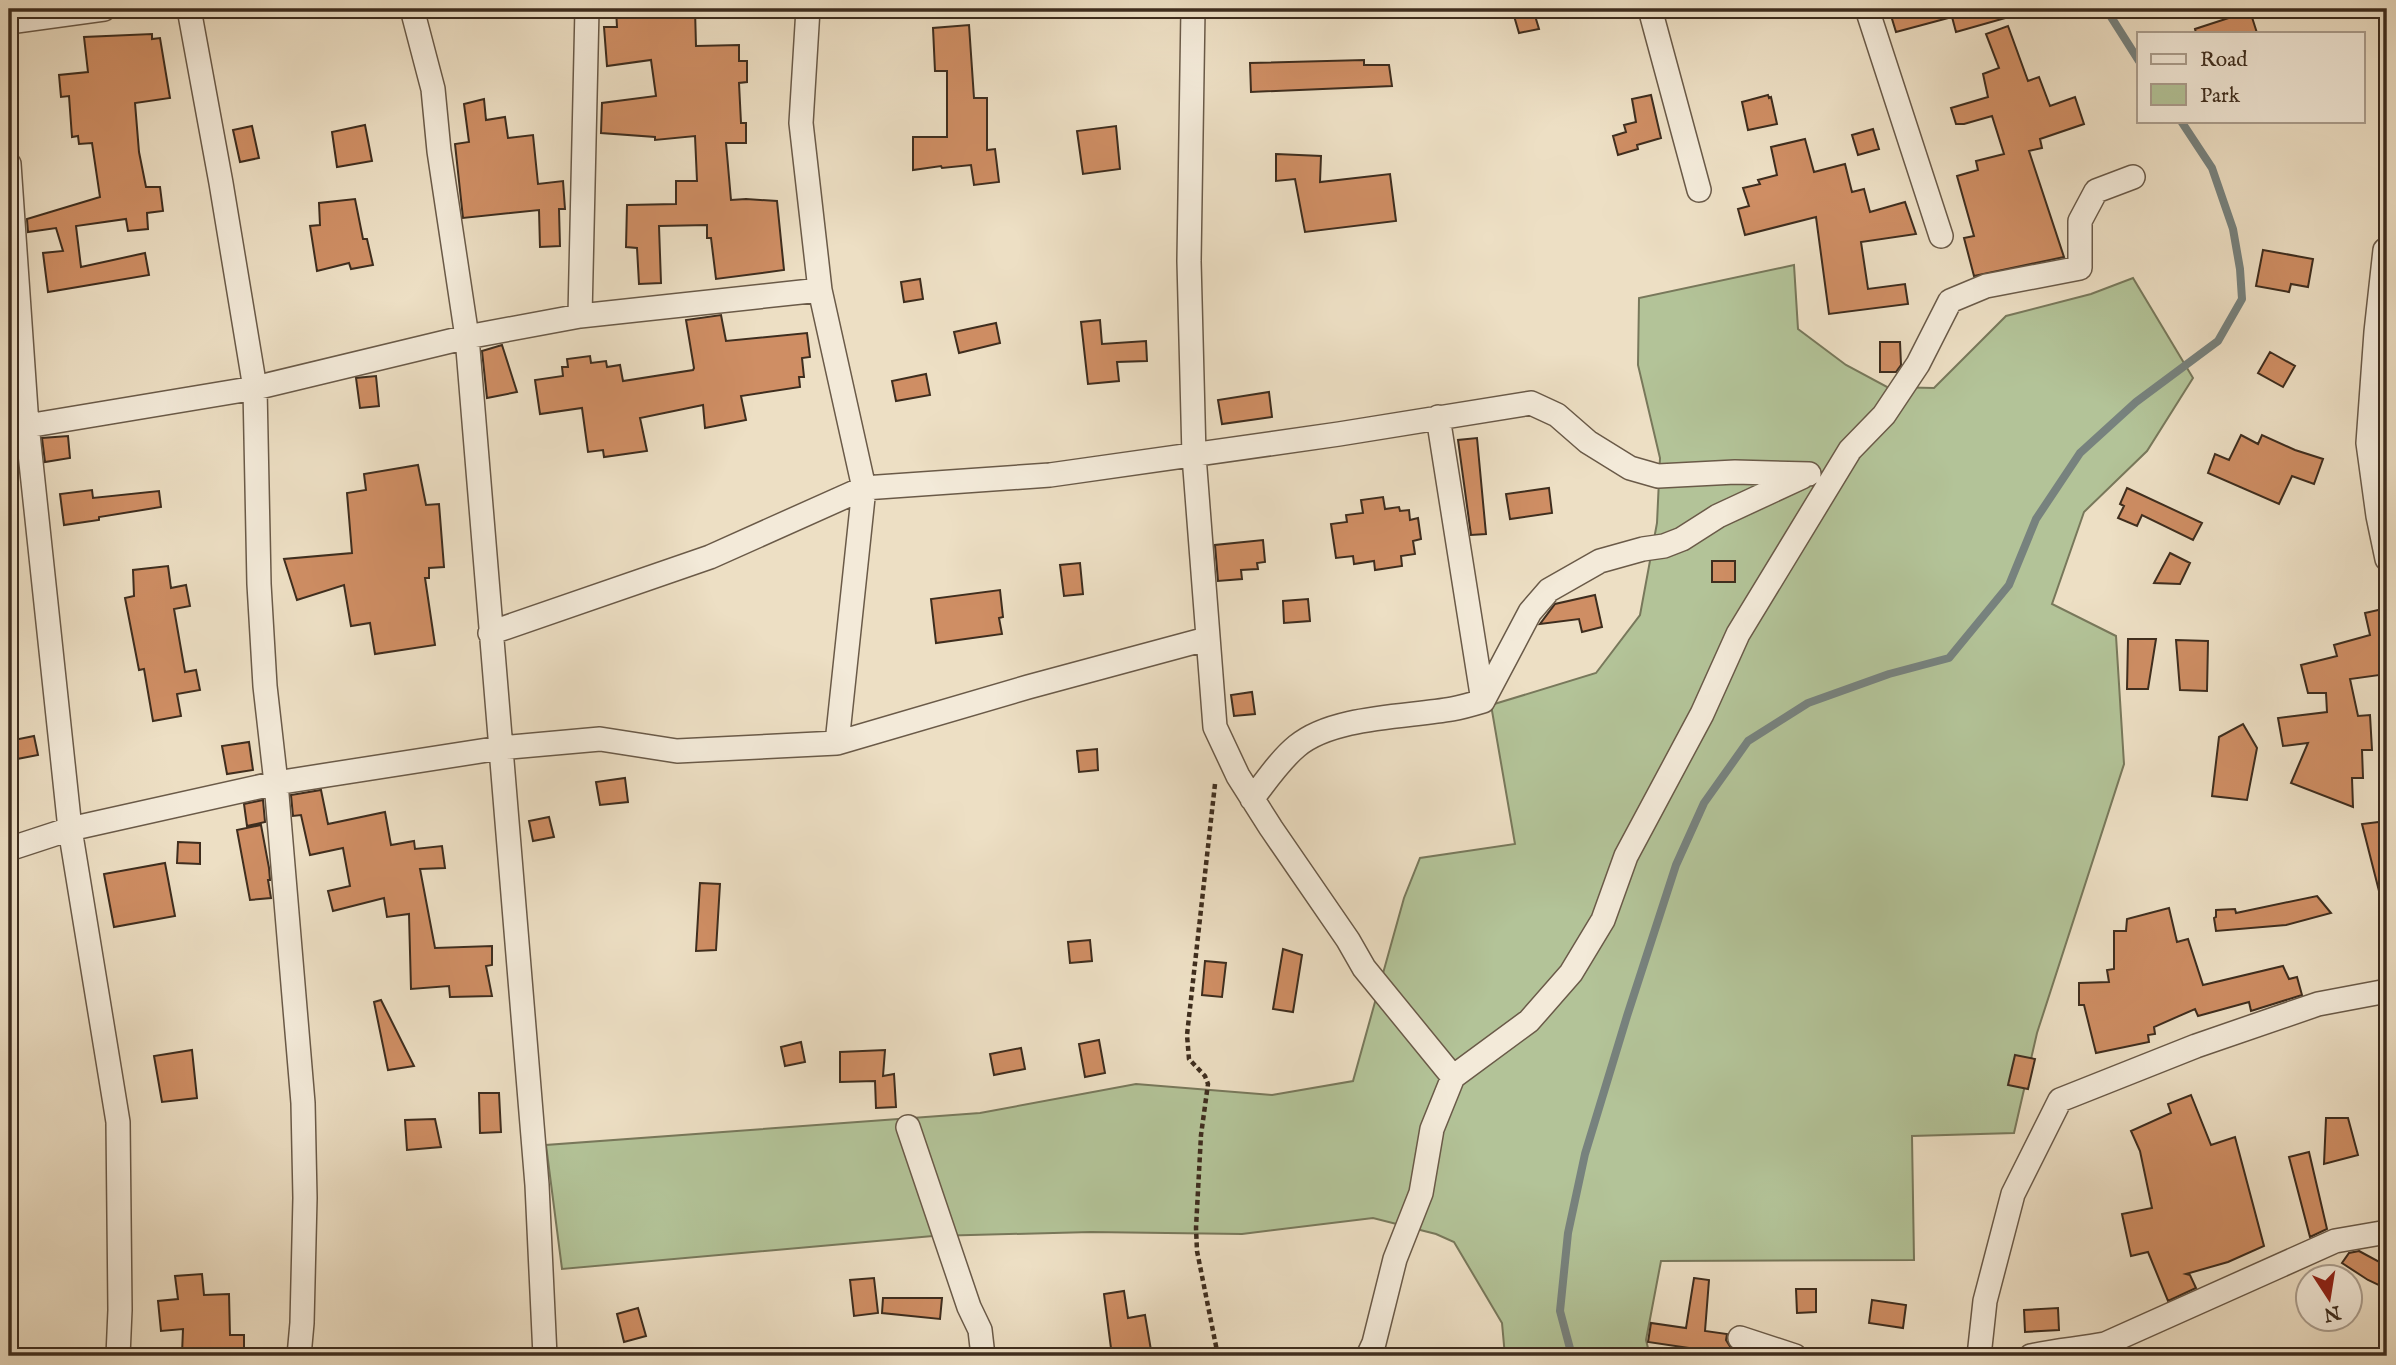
<svg xmlns="http://www.w3.org/2000/svg" width="2396" height="1365" viewBox="0 0 2396 1365" font-family="'IM FELL English',serif">
	<style>
		.green { fill: #b3c398; stroke: #78785b; stroke-width: 2 }
		.lines { fill: none; stroke-linecap: round; stroke-linejoin: round }
		.stream { stroke: #77827e; stroke-width: 8 }
		.building { fill: #cf8e64; stroke: #3e2d1e; stroke-width: 2 }
		.minor-casing { stroke: #6a5a48; stroke-width: 26 }
		.path { stroke: #3e2d1e; stroke-width: 4.5; stroke-dasharray: 5 3.5; stroke-linecap: butt }
		.minor { stroke: #f3ead9; stroke-width: 23 }
	</style>
	<rect width="100%" height="100%" fill="#eddfc4"/>
	<filter id="stains"><feTurbulence type="fractalNoise" baseFrequency=".00286" numOctaves="4"/><feColorMatrix values="0 0 0 0 .2 0 0 0 0 .09 0 0 0 0 .02 0 0 0 .5 -.17"/></filter>
	<radialGradient id="worn" r=".72"><stop offset=".6" stop-color="#630" stop-opacity="0"/><stop offset="1" stop-color="#630" stop-opacity=".3"/></radialGradient>
	<path class="green" d="M1794,265L1798,329L1846,365L1887,387L1934,388L2006,316L2091,294L2133,278L2193,378L2147,451L2084,512L2052,604L2116,636L2124,764L2037,1033L2014,1133L1912,1136L1914,1260L1661,1261L1646,1340L1650,1356H1505L1502,1323L1454,1242L1436,1234L1373,1218L1242,1234L1091,1232L933,1236L562,1269L546,1145L980,1113L1136,1084L1272,1095L1353,1081L1404,898L1420,858L1515,844L1491,705L1596,673L1640,615L1657,523L1660,458L1638,365L1639,298Z"/>
	<g class="lines">
		<path class="stream" d="M2106,9L2139,61
			M1572,1356L1560,1311L1568,1233L1585,1154L1627,1016L1676,865L1704,803L1748,741L1808,703L1889,674L1949,658L2009,585L2036,519L2080,453L2136,402L2218,341L2242,299L2240,269L2233,229L2212,168L2181,121"/>
	</g>
	<path class="building" d="M616,9H695L696,46L739,45V61H747V82L739,83L741,123H746V143H726L731,200L746,199L777,201L784,270L716,279L711,238H707V225L659,226L661,283L639,284L637,248L626,247L627,205L676,204V181H697L695,136L655,140V137L601,133L602,103L656,96L651,60L607,66L604,27H617Z
		M1512,9H1533L1539,29L1519,33Z
		M1889,9H2016V15L1956,32L1952,17L1896,32Z
		M2250,11L2257,33H2196L2195,29Z
		M969,25L974,98H987V150L995,149L999,182L974,185L971,165L942,168L941,166L913,170V137H947V71H935L933,28Z
		M2008,26L2028,81L2039,77L2050,106L2075,97L2084,124L2040,139L2042,148L2029,151L2064,257L1974,276L1964,238L1974,236L1957,176L1978,170L1976,161L2004,154L1992,116L1964,124H1956L1951,108L1988,97L1983,74L1999,68L1986,34Z
		M152,34V39L160,38L170,98L135,103L139,152L146,187H160L163,211L147,213L148,229L128,231L126,219L76,226L81,267L145,253L149,275L48,292L43,253L63,251L56,228L28,232L27,219L100,197L92,143L79,144L78,136L72,137L69,96L61,97L59,75L88,72L84,37Z
		M1364,60V65H1389L1392,86L1251,92L1250,63Z
		M1651,95L1661,138L1637,145L1638,149L1618,155L1613,136L1626,132L1624,125L1636,122L1632,99Z
		M1768,95L1769,98L1771,97L1777,124L1748,130L1742,102Z
		M484,99L486,120L505,117L508,138L533,135L538,184L563,181L565,209H559L560,246L540,247L539,210L463,218L455,144L469,142L464,104Z
		M365,125L372,161L337,167L332,132Z
		M252,126L259,158L240,162L233,130Z
		M1116,126L1120,169L1083,174L1077,131Z
		M1873,129L1879,149L1858,155L1852,135Z
		M1805,139L1814,172L1845,164L1852,192L1864,189L1870,212L1905,202L1916,234L1861,242L1868,289L1905,284L1908,304L1829,314L1816,217L1745,235L1738,209L1749,206L1743,188L1760,184L1758,180L1777,175L1771,147Z
		M1276,154L1321,156L1320,182L1390,174L1396,221L1305,232L1295,179L1276,181Z
		M355,199L363,239H367L373,265L351,269L349,263L317,271L310,226L320,225L319,203Z
		M2263,250L2313,259L2308,287L2291,284L2289,292L2256,286Z
		M920,279L923,299L904,302L901,282Z
		M721,315L726,341L807,333L810,357L802,358L804,377H799L800,387L741,396L746,420L705,428L703,405L640,418L647,451L604,457L603,450L588,452L582,408L540,414L535,380L563,376L562,367H568L567,359L590,356L591,363L606,361L607,367L620,365L623,381L693,370L694,368L686,320Z
		M1100,320L1102,344L1146,341L1147,361L1117,362L1119,381L1088,384L1081,322Z
		M996,323L1000,343L959,353L954,332Z
		M1880,342H1900L1901,365L1896,372H1880Z
		M502,345L517,392L487,398L482,351Z
		M2270,352L2295,366L2283,387L2258,373Z
		M926,374L930,395L896,401L892,381Z
		M376,376L379,406L360,408L356,378Z
		M1269,392L1272,417L1222,424L1218,400Z
		M2241,435L2258,444L2262,435L2295,450L2323,459L2314,484L2292,476L2279,504L2208,473L2215,454L2229,460Z
		M68,436L70,458L45,462L42,438Z
		M1477,438L1486,534L1471,535L1458,440Z
		M15,442L17,466L9,467V443Z
		M418,465L426,505L439,504L444,567L429,568V578H425L435,645L375,654L370,623L351,626L344,585L297,600L284,559L352,553L347,493L366,490L364,474Z
		M1549,488L1552,513L1510,519L1506,494Z
		M2127,488L2202,523L2193,540L2142,515L2137,526L2118,518L2124,506L2120,504Z
		M92,490L93,498L159,491L161,507L99,517V520L64,525L60,494Z
		M1383,497L1385,509L1399,507L1400,511L1409,510L1410,520L1418,518L1421,539L1413,541L1415,554L1401,556L1402,566L1375,570L1374,561L1354,564L1353,556L1336,558L1331,524L1347,522L1346,515L1363,513L1361,500Z
		M1263,540L1265,562L1257,563L1258,569L1241,570L1242,579L1218,581L1215,545Z
		M2170,553L2190,563L2180,584L2154,583Z
		M1712,561H1735V582H1712Z
		M1080,563L1083,594L1064,596L1060,565Z
		M168,566L171,588L186,585L190,606L174,609L185,672L196,670L200,690L177,694L181,716L153,721L144,669L139,670L125,598L134,596L133,570Z
		M1000,590L1003,617L999,618L1002,634L936,643L931,599Z
		M1595,595L1602,627L1582,632L1579,619L1540,624L1555,604Z
		M1308,599L1310,621L1284,623L1283,601Z
		M2387,608V674L2350,679L2358,716L2370,715L2372,750H2362L2363,778H2352L2353,807L2291,783L2308,743L2283,746L2278,718L2327,712L2326,693H2308L2301,665L2337,656L2334,645L2370,635L2365,613Z
		M2128,639H2156L2148,689H2127Z
		M2176,640L2208,641L2207,691L2180,690Z
		M1252,692L1255,714L1234,716L1231,695Z
		M2243,724L2257,748L2247,800L2212,796L2219,737Z
		M34,736L38,755L17,759L14,740Z
		M249,742L253,770L227,774L222,746Z
		M1097,749L1098,770L1079,772L1077,751Z
		M625,778L628,802L600,805L596,782Z
		M321,790L328,824L385,812L391,845L414,841L415,849L442,846L445,868L420,869L435,948L492,946V965L486,966L492,996L450,997L449,986L411,989L409,914L387,917L384,898L333,911L328,891L350,886L343,848L310,855L301,815L293,816L291,795Z
		M263,800L265,822L247,826L244,804Z
		M549,817L554,837L533,841L529,821Z
		M2387,821V894L2380,895L2362,824Z
		M261,825L269,868L270,880H268L271,898L250,900L237,830Z
		M178,842L200,843V864L177,863Z
		M165,863L175,916L114,927L104,874Z
		M700,883L720,884L716,950L696,951Z
		M2317,896L2331,913L2286,925L2216,931L2214,918L2216,917V910L2235,909L2236,913Z
		M2169,908L2177,942L2188,939L2203,985L2283,966L2289,979L2297,977L2302,995L2251,1011L2249,1002L2198,1016L2195,1009L2154,1027L2155,1034L2148,1035L2149,1042L2096,1053L2084,1005H2079V983L2109,982L2107,970L2114,969V931H2126L2127,919Z
		M1090,940L1092,961L1070,963L1068,942Z
		M1283,949L1302,955L1293,1012L1273,1009Z
		M1205,961L1226,963L1222,997L1202,995Z
		M381,1000L414,1066L388,1070L374,1002Z
		M1099,1040L1105,1073L1085,1077L1079,1044Z
		M801,1042L805,1062L785,1066L781,1047Z
		M1021,1048L1025,1069L994,1075L990,1054Z
		M192,1050L197,1098L162,1102L154,1056Z
		M885,1050L883,1076L894,1074L896,1107L876,1108L875,1081L840,1082V1052Z
		M2015,1055L2035,1059L2028,1089L2008,1085Z
		M479,1093H499L501,1132L480,1133Z
		M2191,1095L2211,1145L2235,1137L2264,1246L2228,1262L2186,1274L2190,1275L2196,1288L2168,1301L2148,1252L2131,1256L2122,1214L2152,1208L2140,1151L2131,1131L2171,1113L2168,1104Z
		M2326,1118H2348L2358,1155L2324,1164Z
		M435,1119L441,1147L407,1150L405,1120Z
		M2309,1152L2327,1229L2310,1237L2289,1157Z
		M2359,1251L2387,1266V1289L2368,1280L2342,1263L2349,1253Z
		M202,1274L204,1295L229,1294L230,1335H244V1355L182,1354L183,1329L161,1331L158,1301L178,1299L175,1276Z
		M874,1278L878,1313L854,1316L850,1280Z
		M1694,1278L1709,1280L1705,1331L1727,1334L1726,1340L1731,1348L1730,1354L1648,1342L1651,1323L1686,1328Z
		M1796,1289H1816V1312L1797,1313Z
		M1124,1291L1128,1318L1145,1315L1152,1356H1112L1104,1294Z
		M883,1298H942L940,1319L882,1313Z
		M1872,1300L1906,1305L1903,1328L1869,1323Z
		M638,1308L646,1336L624,1342L617,1314Z
		M2058,1308L2059,1330L2025,1332L2024,1310Z"/>
	<g class="lines">
		<defs>
			<path id="minor" d="M189,9L221,183L255,388L259,584L265,686L276,783L303,1103L305,1198L302,1323L299,1356
				M412,9L433,89L439,151L467,337L537,1185L545,1356
				M808,9L801,123L820,290L864,488L837,743
				M1193,9L1189,261L1194,456L1215,727L1238,776L1271,828L1348,940L1364,968L1453,1077
				M1650,9L1699,190
				M1867,9L1941,236
				M9,22L104,9
				M9,164L27,425L70,829L118,1122L120,1310L118,1356
				M2387,250H2385L2376,332L2368,443L2378,516L2387,559
				M580,316L587,9
				M1438,417L1483,701
				M9,429L255,388L467,337L580,316L820,290
				M490,633L710,557L864,488L1050,475L1339,434L1531,403L1557,415L1588,442L1630,468L1658,476L1735,472L1809,474
				M1252,799C1266,781 1280,760 1297,746C1333,716 1407,717 1452,709C1463,707 1473,704 1483,701L1530,612L1549,590L1600,561L1643,549L1664,546L1682,539L1718,516L1802,477
				M9,849L70,829L276,783L500,748L600,739L677,751L837,743L1028,687L1206,639
				M908,1127L969,1307L980,1330L983,1356
				M1740,1338L1795,1356
				M1368,1356L1374,1343L1395,1259L1421,1193L1432,1129L1453,1077L1529,1021L1571,973L1603,920L1626,856L1702,714L1738,634L1850,450L1884,415L1918,364L1950,301L1986,286L2080,268V221L2096,191L2133,177
				M1979,1356L1985,1301L2013,1194L2060,1100L2196,1046L2318,1004L2387,991
				M2031,1356C2056,1350 2080,1349 2105,1344L2335,1241L2387,1232"/>
		</defs>
		<use href="#minor" class="minor-casing"/>
		<path class="path" d="M1215,784L1187,1035L1189,1059L1205,1076L1208,1084L1201,1135L1196,1228L1197,1251L1218,1356"/>
		<use href="#minor" class="minor"/>
	</g>
	<rect width="2396" height="1365" fill="none" stroke="#eddfc4" stroke-width="35"/>
	<rect x="10" y="10" width="2375" height="1344" fill="none" stroke="#3e2d1e" stroke-width="3.5"/>
	<rect x="18" y="18" width="2361" height="1330" fill="none" stroke="#3e2d1e" stroke-width="2"/>
	<rect x="2137" y="32" width="228" height="91" fill="#f3ead9" stroke="#ab9e8e" stroke-width="2"/>
	<rect x="2151" y="54" width="35" height="10" fill="#f3ead9" stroke="#ab9e8e" stroke-width="2"/>
	<text x="2200" y="66" font-size="21" fill="#3e2d1e">Road</text>
	<rect x="2151" y="84" width="35" height="21" fill="#b3c398" stroke="#ab9e8e" stroke-width="2"/>
	<text x="2200" y="102" font-size="21" fill="#3e2d1e">Park</text>
	<g transform="translate(2329 1298) rotate(168)"><circle r="33" fill="#f3ead9" stroke="#ab9e8e" stroke-width="2"/>
	<path d="M0-5L12 26L0 18L-12 26Z" fill="#8f2418"/>
	<text y="-10" font-size="19" font-weight="bold" text-anchor="middle" fill="#3e2d1e">N</text>
	</g>
	<rect width="100%" height="100%" filter="url(#stains)"/>
	<rect width="100%" height="100%" fill="url(#worn)"/>
</svg>
